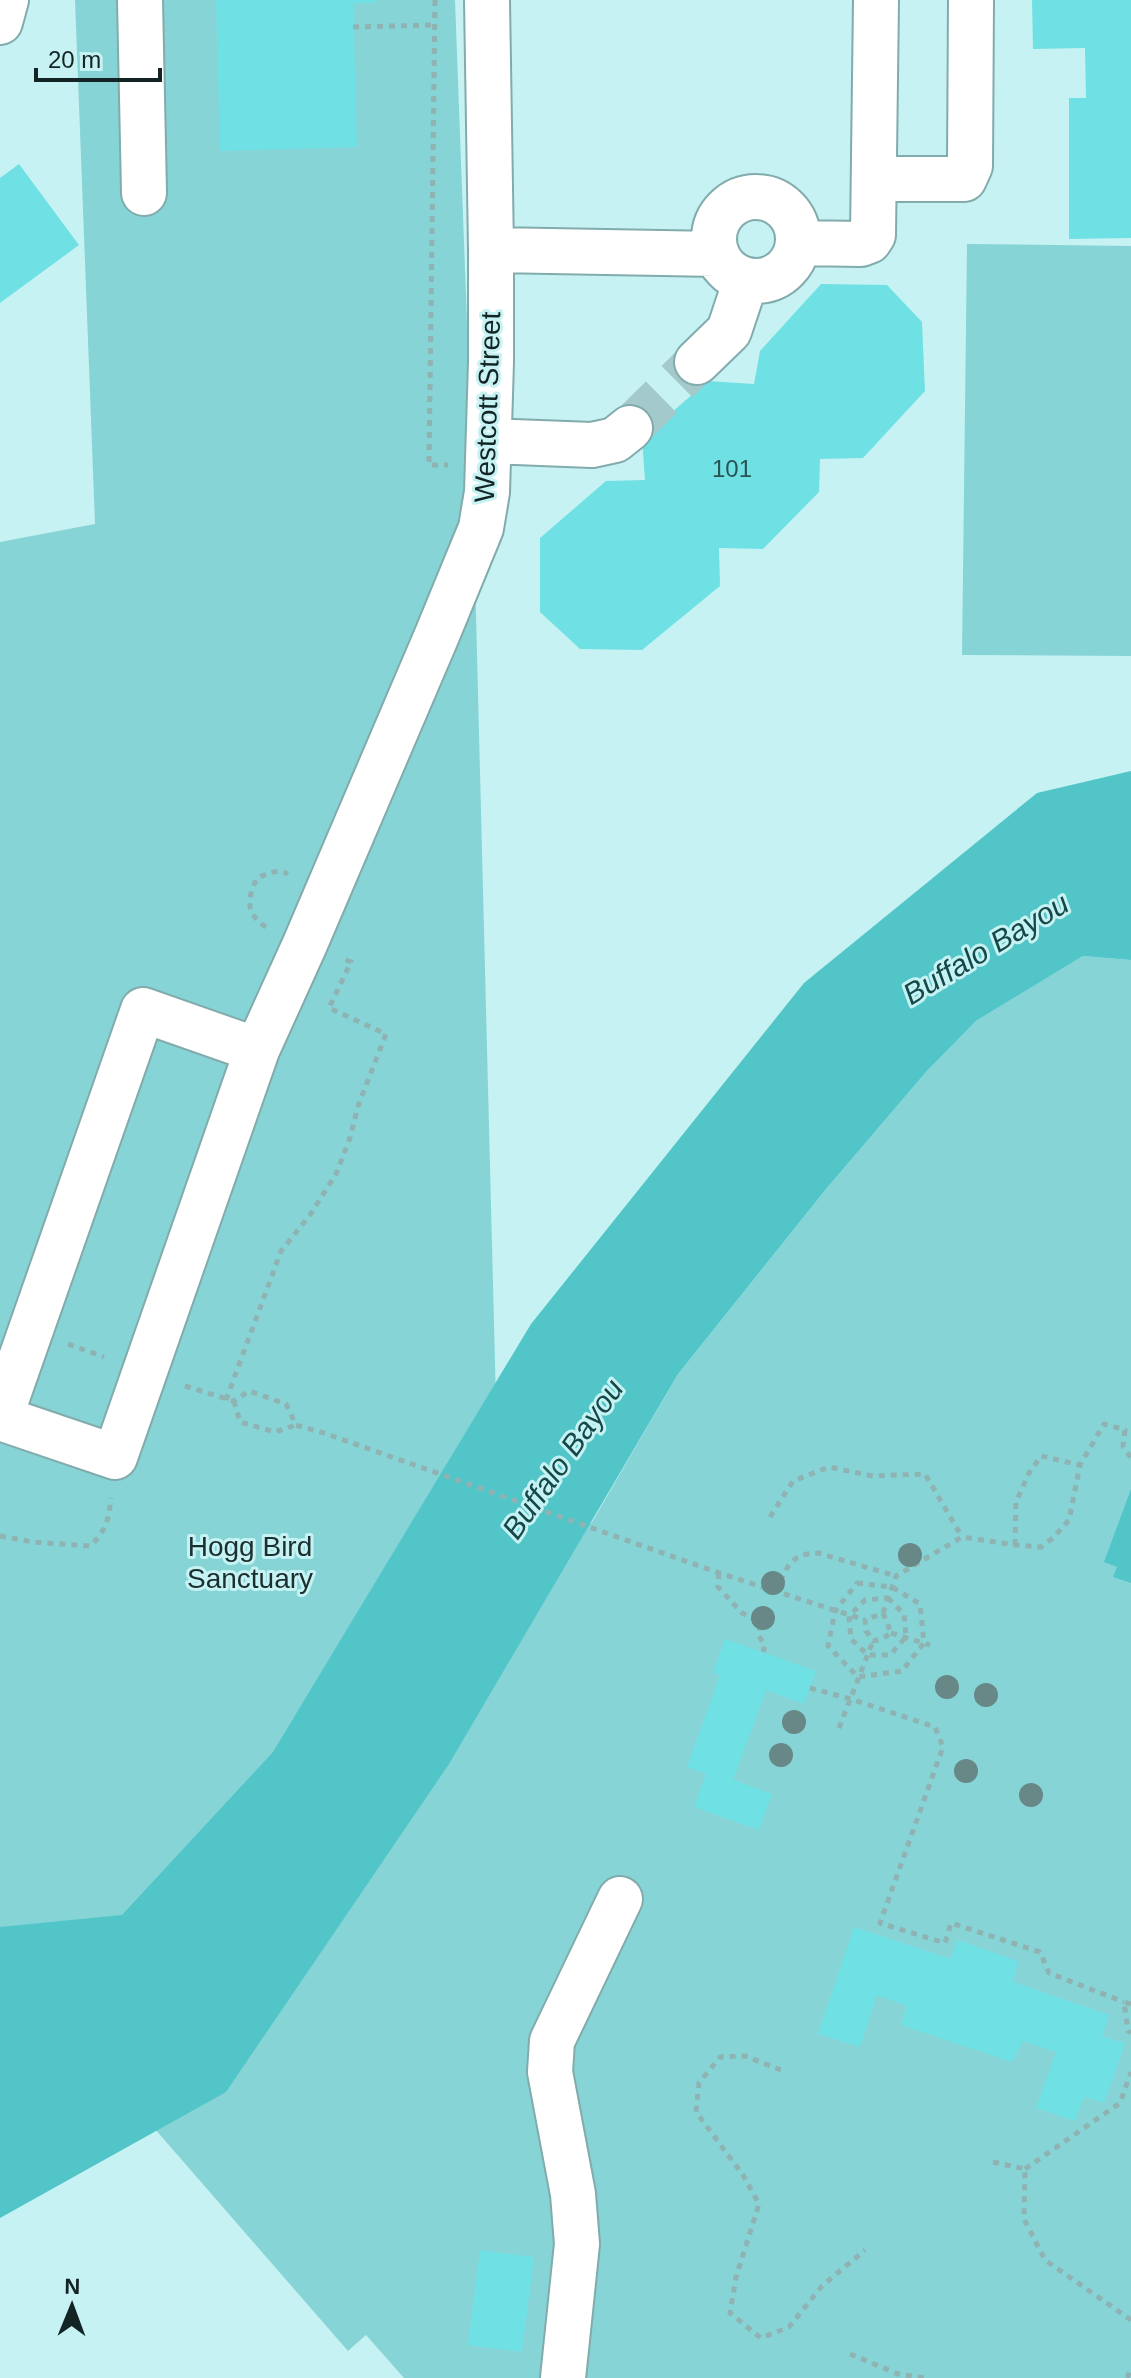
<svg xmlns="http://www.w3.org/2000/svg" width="1131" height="2378" viewBox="0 0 1131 2378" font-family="Arial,sans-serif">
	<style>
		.green { fill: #87d4d6 }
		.water { fill: #51c5c8 }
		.building { fill: #6fe1e4 }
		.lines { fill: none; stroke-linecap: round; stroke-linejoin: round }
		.minor-tunnel { stroke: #a3c9ca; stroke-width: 44; stroke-dasharray: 44 22; stroke-linecap: butt }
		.minor-casing { stroke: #82abac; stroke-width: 48 }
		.path { stroke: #8fb2b2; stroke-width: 5; stroke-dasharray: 6 6; stroke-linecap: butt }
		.minor { stroke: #fff; stroke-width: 44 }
		.tree { fill: #688787 }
		.labels { text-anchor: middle; stroke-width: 6; stroke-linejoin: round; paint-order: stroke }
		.number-label { font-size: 24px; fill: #2a5354 }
		.street-label { font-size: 28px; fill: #132424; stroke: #c7f2f3 }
		.park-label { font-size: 28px; fill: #1a2f2f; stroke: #c7f2f3 }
		.water-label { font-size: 30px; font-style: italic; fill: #144849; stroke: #c7f2f3 }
	</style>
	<rect width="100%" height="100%" fill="#c7f2f3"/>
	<path class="green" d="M75,0H455L472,457L501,1599L592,1522L678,1374L826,1189L926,1072L976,1021L1083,956L1131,960V2378H404L366,2335L348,2351L141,2113L0,2192V542L95,524Z
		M967,244L1131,246V656L962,655Z"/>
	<path class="water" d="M1131,771V960L1083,956L976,1021L926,1072L826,1189L678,1374L449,1764L226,2092L0,2218V1927L122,1915L273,1752L531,1324L804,983L1037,793Z
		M1131,1489V1583L1113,1577L1117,1567L1104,1562Z"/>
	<path class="building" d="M216,0H376V3H353L357,147L220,151Z
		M1032,0H1131V238L1069,239V98H1086L1085,48L1033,49Z
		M19,164L79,245L0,303V178Z
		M821,284L887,285L922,322L925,391L863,458L820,459L819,492L763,549L719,548L720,586L642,650L580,649L540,612V538L606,481L645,480L642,438L708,381L754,384L760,351Z
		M725,1639L816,1671L804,1704L766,1690L733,1780L772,1794L759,1830L694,1807L706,1774L687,1767L720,1675L713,1673Z
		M854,1927L951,1959L957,1940L1018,1961L1013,1982L1109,2015L1102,2037L1125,2043L1104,2103L1084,2097L1075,2121L1036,2108L1056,2052L1023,2041L1012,2062L901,2025L907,2006L877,1995L860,2047L818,2034Z
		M480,2250L534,2257L522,2352L468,2345Z"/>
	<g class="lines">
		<path class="minor-tunnel" d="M630,428L697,362"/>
		<defs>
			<path id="minor" d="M140,0L144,193
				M0,22L6,0
				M874,179H964L970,166L971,0
				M714 239a42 42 0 1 1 84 0a42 42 0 1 1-84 0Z
				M799,243L861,244L869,241L873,235L876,0
				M491,250L717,254
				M697,362L729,331L746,280
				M489,441L592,445L615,440L630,428
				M257,1050L143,1010L0,1418L115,1457L257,1050L305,944L437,635L481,528L487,492L491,362V250L487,0
				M563,2378L577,2244L573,2194L550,2072L552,2041L620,1899"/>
		</defs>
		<use href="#minor" class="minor-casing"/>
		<path class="path" d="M435,0L429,465H448
			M353,27L435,25
			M266,927C245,913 247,899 257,878C267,874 277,868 288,874
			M68,1344L104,1357
			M185,1386L234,1401L249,1391L286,1404L296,1425L327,1434L719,1573L865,1620
			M226,1400L281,1251L310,1215L336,1174L350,1138L358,1106L386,1034L329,1008L351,962L344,959
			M234,1401L240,1422L275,1432L296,1425
			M770,1517L793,1481L829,1467L873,1476L925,1474L962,1537
			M0,1536L33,1542L90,1546C106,1532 109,1518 111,1498
			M1015,1545L1016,1502L1029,1473L1041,1456L1080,1465
			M719,1573L718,1587L742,1613L760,1622L759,1636L765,1646L763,1652
			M857,1583L892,1587L920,1604L924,1643L902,1671L858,1677L828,1646L835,1611Z
			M776,1592C787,1568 788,1554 818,1553L896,1576
			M888,1598L904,1614L906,1637L890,1655H868L851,1639L849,1616L865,1600Z
			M883,1613L896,1576L962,1537L1015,1545L1041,1547L1053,1538L1069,1520L1080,1465L1104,1424L1125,1430L1123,1446L1131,1458
			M883,1613L891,1633L882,1639L873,1641L866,1631L865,1620Z
			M891,1633L930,1645
			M810,1688L851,1699L935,1727L943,1747L880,1923L945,1943L951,1923L1040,1952L1049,1973L1124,2002
			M839,1728L873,1641
			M1131,2004L1124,2002L1128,2031L1131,2033
			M781,2070L745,2056L720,2057L699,2083L696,2112L743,2175L759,2204L736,2277L730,2313L761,2338L789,2327L822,2286L865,2250
			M993,2162L1025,2169L1024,2219L1045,2260L1131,2320
			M1025,2169L1120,2103L1131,2072
			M850,2354L898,2374L925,2378
			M1127,2378L1131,2369"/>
		<use href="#minor" class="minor"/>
	</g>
	<g class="tree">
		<circle cx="910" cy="1555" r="12"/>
		<circle cx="773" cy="1583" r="12"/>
		<circle cx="763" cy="1618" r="12"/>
		<circle cx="947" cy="1687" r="12"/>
		<circle cx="986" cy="1695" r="12"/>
		<circle cx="794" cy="1722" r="12"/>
		<circle cx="781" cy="1755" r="12"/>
		<circle cx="966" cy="1771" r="12"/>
		<circle cx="1031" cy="1795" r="12"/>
	</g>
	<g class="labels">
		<g class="number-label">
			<text x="732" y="477">101</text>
		</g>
		<g class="street-label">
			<text transform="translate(487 407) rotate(-88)" y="10">Westcott Street</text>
		</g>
		<g class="park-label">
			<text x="250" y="1556">Hogg Bird<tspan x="250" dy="32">Sanctuary</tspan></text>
		</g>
		<g class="water-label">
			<text transform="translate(986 949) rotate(-31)" y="10">Buffalo Bayou</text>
			<text transform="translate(563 1459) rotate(-55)" y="10">Buffalo Bayou</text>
		</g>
	</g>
	<g transform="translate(72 2306) rotate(1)" stroke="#c7f2f3" stroke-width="6" paint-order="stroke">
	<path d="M0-6L14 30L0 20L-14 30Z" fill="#132424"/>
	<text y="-12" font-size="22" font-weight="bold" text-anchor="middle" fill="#132424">N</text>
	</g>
	<path d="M36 68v12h124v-12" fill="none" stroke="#132424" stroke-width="4"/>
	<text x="48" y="68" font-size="24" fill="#132424" stroke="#c7f2f3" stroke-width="6" paint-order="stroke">20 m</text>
</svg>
